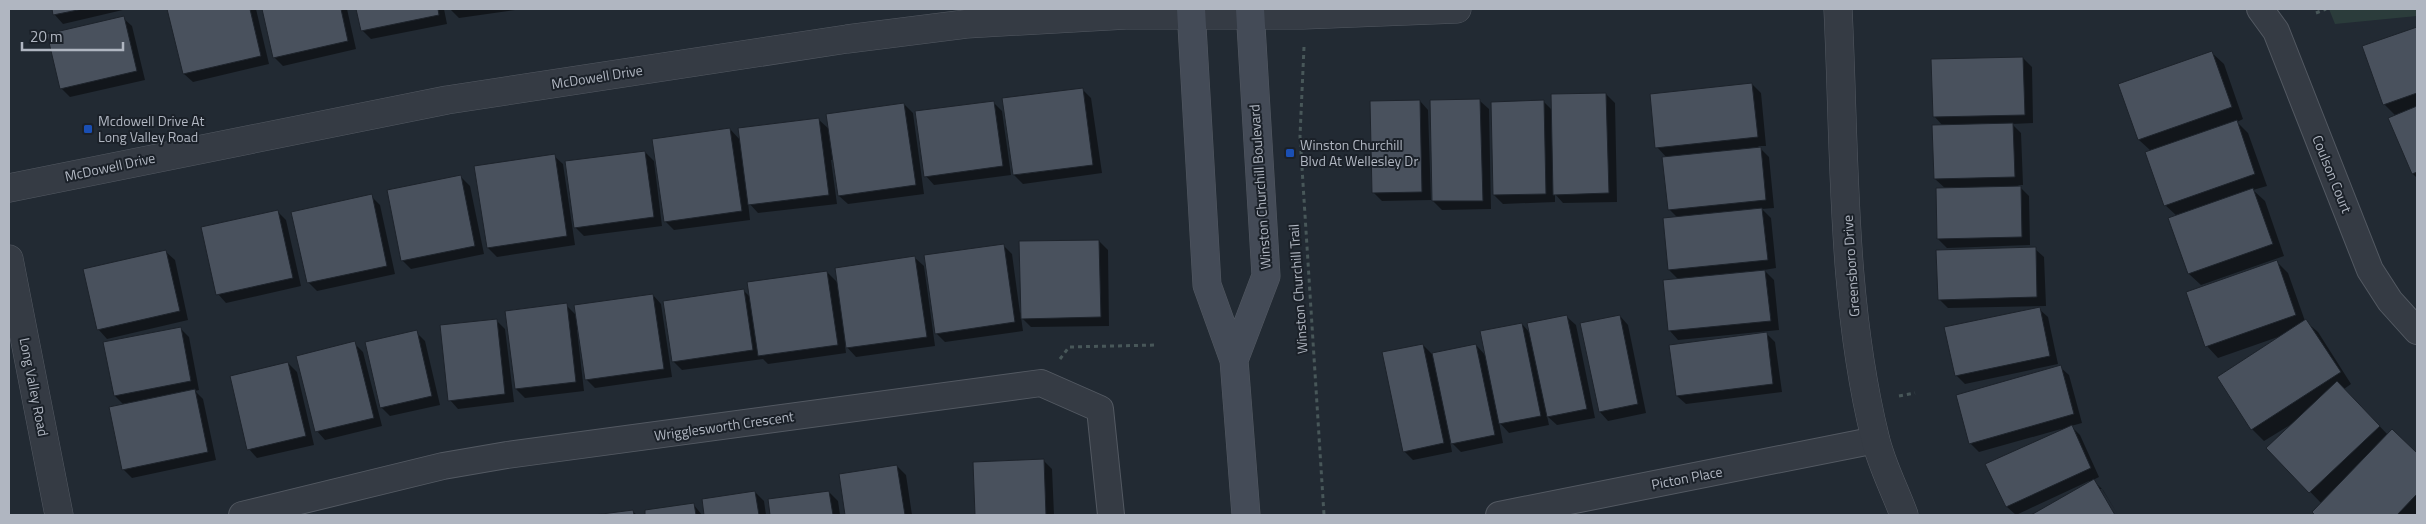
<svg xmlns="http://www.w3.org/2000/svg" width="2426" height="524" viewBox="0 0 2426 524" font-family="'Titillium Web',sans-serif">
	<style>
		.green { fill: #2b3c3b }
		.shadow { fill: #0007 }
		.building { fill: #49515d; stroke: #1d232b }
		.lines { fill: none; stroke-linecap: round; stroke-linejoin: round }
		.minor-casing { stroke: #535962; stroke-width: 28 }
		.tertiary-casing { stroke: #535962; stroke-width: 29 }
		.secondary-casing { stroke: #535962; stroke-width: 29 }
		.path { stroke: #485759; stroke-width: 3; stroke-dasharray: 4 4; stroke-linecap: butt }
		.minor { stroke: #353b44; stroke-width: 26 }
		.tertiary { stroke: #353b44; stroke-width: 28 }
		.secondary { stroke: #444b57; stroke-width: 28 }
		.transit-dot { fill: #1a4fb4; stroke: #1b2129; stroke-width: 2 }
		.labels { text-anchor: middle; stroke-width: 4; stroke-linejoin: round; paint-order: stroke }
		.street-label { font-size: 14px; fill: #b0b6c1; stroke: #1b2129 }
		.poi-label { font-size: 14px; fill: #b0b6c1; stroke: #1b2129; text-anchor: start }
	</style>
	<rect width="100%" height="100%" fill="#222a33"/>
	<path class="green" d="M2329,9H2417V16L2335,24Z"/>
	<path class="shadow" d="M53,9H127L63,24L55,15Z
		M168,9H256L269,64L193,82L184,74Z
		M263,9H347L356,49L283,66L274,57Z
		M358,9H444L447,24L371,39L362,30Z
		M450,9H522L459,18Z
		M123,18L132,26L145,80L70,97L61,88Z
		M2417,28V178L2413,174L2396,116L2384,104L2364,47Z
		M2212,53L2224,64L2243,119L2237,122L2248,133L2267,186L2253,190L2265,201L2284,256L2201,285L2189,274L2177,216L2165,205L2151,151L2139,140Z
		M2023,58L2032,67L2033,123L2012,124L2021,133L2023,185H2018L2029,196L2030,245L1947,248L1938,239L1946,189L1935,179L1943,126L1934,116Z
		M1752,84L1761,93L1766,146H1758L1769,157L1774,208L1762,209L1771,218L1776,268L1764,270L1774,280L1779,330L1678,340L1670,331L1679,280L1669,270L1678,218L1669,209L1667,158L1657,147Z
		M1082,89L1091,98L1102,173L1023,184L1014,175Z
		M1606,94L1615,103L1617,202L1563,203L1555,194V202L1503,204L1494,195L1544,102L1552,110Z
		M1420,101L1428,110L1431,200L1382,201L1373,192Z
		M1480,101L1489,109L1491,209L1442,210L1433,201Z
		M993,102L1002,111L1011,175L934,185L926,176Z
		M904,104L913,113L924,194L848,204L839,196L834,160H831L837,204L758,213L748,202L750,220L674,230L665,221L730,129L741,141L818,119L830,130Z
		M645,152L654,161L662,226L584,236L575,227Z
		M554,156L563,164L575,245L497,257L488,248Z
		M461,177L470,186L484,254L411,269L402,260Z
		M371,196L380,205L395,274L317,291L309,283L293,213Z
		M277,211L286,220L301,286L226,303L218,294Z
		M1099,241L1108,250L1109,326L1031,327L1021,317L1023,331L945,342L936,333L1003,245L1012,254L1020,313Z
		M2035,249L2044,257L2046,306L1948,308L1939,299Z
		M166,252L175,260L188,320L107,339L99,330L85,270Z
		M915,258L924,266L935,346L856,357L845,345L846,353L768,364L763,359L682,370L673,361L743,290L751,298L827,272L839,284Z
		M2277,262L2288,273L2305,321L2318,332L2351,384L2344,389L2388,435L2392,431L2417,455V515H2317L2314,512L2322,504L2268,448L2295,422L2264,441L2252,429L2278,337L2218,358L2207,346L2188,293Z
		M653,295L661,304L672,377L595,388L586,379L579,330H577L584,391L525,398L516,389L566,305L577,316Z
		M2039,309L2048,317L2058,364L1965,384L1956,375Z
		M1620,316L1628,325L1646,413L1608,421L1600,412Z
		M1567,317L1576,325L1595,418L1557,425L1547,416L1549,425L1509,433L1499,422L1503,443L1461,452L1450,441L1452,452L1413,460L1404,451L1423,345L1432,354L1476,345L1486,356L1522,324L1530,333Z
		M496,320L505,329L514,402L458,409L450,400Z
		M180,328L189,337L199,390L195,391L203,399L216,460L132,478L123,469L124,405L115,396L105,343Z
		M416,332L425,341L440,405L390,416L381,407Z
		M1766,333L1775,342L1782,392L1686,404L1677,396Z
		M354,343L363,352L382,426L325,440L317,431Z
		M288,363L297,372L314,445L257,458L249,449Z
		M2060,367L2069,375L2082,423L2071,426L2080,435L2099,477L2093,480L2103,490L2118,515L2102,489H2099L2114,515H2033L2090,483L2089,481L2016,515L2007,507L2061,429L1979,452L1970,443Z
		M1043,460L1052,469L1054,515H976L974,463Z
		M897,466L906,475L912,515H847L840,475Z
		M755,492L764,501L766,515H706L703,500Z
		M829,492L838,501L840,515H772L769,501Z
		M693,504L702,515H647L646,511Z
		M632,511L637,515H603Z"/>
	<path class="building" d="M52,9H83L53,15Z
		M167,9H250L261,56L183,74Z
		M262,9H341L348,41L273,58Z
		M356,9H438L439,15L361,31Z
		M124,16L137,71L60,89L47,34Z
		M2417,27V93L2383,105L2362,46Z
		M2212,51L2232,107L2138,140L2118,84Z
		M2023,57L2025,115L1933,117L1931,59Z
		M1752,83L1758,137L1655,148L1650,94Z
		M1083,88L1093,165L1013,175L1002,98Z
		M1606,93L1609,193L1553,195L1551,94Z
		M1480,99L1483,201H1432L1430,100Z
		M1420,100L1422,192L1372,193L1370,101Z
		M1544,100L1546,194L1493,195L1491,102Z
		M994,101L1003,166L924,177L915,111Z
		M904,103L916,185L838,196L826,114Z
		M2417,106V172L2412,174L2388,118Z
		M819,118L829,195L748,205L738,128Z
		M2237,120L2255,174L2164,206L2145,152Z
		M2013,123L2015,177L1934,179L1932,125Z
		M730,128L742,211L664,222L652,139Z
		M1761,147L1766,200L1668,210L1662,157Z
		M645,151L654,217L574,228L565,161Z
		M555,154L567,236L487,248L474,166Z
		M461,175L475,246L401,261L387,190Z
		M2021,186L2022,237L1937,239L1936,188Z
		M2253,188L2273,244L2188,274L2168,218Z
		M372,194L387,266L307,283L291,212Z
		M1762,208L1768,260L1668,270L1663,218Z
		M278,210L293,278L216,295L201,227Z
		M1099,240L1101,317L1021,319L1019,241Z
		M1004,244L1015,322L935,334L924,255Z
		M2036,247L2037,297L1938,300L1936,250Z
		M166,250L180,311L97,330L83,269Z
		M915,256L927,337L846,348L835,268Z
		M2277,260L2296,315L2205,347L2186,292Z
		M1765,270L1771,321L1668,331L1663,280Z
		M827,271L838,345L758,356L747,282Z
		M744,289L753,350L672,362L663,301Z
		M653,294L664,369L585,380L574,305Z
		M567,303L576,382L515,389L505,311Z
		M2040,307L2050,356L1955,376L1944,327Z
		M1567,315L1587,409L1547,417L1527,323Z
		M1620,315L1638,404L1599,412L1580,323Z
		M497,319L505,394L448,401L440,325Z
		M2306,319L2341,372L2251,430L2217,377Z
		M1522,323L1541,416L1499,424L1480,331Z
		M181,327L191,381L114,396L103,342Z
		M417,330L432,396L380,408L365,342Z
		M1767,332L1773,384L1676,396L1669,345Z
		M355,341L374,418L315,432L296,356Z
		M1423,344L1444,443L1403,452L1382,352Z
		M1476,344L1495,435L1451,444L1432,353Z
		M288,362L306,436L247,450L230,376Z
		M2061,365L2074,414L1969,444L1956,395Z
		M2337,381L2380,426L2309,493L2266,448Z
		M195,389L208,452L122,470L109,407Z
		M2072,425L2091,468L2006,507L1985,464Z
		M2392,429L2417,453V494L2397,515H2315L2312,512Z
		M1044,459L1046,515H975L973,462Z
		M897,465L905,515H845L839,474Z
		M2094,479L2115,515H2031Z
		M755,491L759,515H704L702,499Z
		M829,491L833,515H770L768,499Z
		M694,503L696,515H645V510Z
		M633,510L634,515H594Z"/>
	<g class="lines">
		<defs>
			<path id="minor" d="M2260,9L2276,31L2370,270L2390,301L2417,331
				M242,515L443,466L507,455L1041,383L1100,409L1111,515
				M1499,515L1876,440"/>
			<path id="tertiary" d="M1838,9C1845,152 1841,298 1875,437C1881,464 1895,490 1904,515
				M9,188L447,100L847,39L966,24L1126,15H1303L1457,9
				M9,259L59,515"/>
			<path id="secondary" d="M1191,9L1207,285L1234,360L1246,515
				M1234,360L1266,276L1250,9"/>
		</defs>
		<use href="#minor" class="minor-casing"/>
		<use href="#tertiary" class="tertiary-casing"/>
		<use href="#secondary" class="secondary-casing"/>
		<path class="path" d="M2316,13L2326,9
			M1304,47L1300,136L1324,515
			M1060,359L1069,347L1157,345
			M1899,396L1915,393"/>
		<use href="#minor" class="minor"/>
		<use href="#tertiary" class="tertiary"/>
		<use href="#secondary" class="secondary"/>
	</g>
	<g class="transit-dot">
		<rect x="83" y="124" width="10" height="10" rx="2.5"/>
		<rect x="1285" y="148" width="10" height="10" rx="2.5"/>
	</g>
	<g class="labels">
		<g class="street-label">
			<text transform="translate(597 77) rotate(-9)" y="5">McDowell Drive</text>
			<text transform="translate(110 167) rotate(-12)" y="5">McDowell Drive</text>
			<text transform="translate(2332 174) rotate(68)" y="5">Coulson Court</text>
			<text transform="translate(1260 187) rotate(-94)" y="5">Winston Churchill Boulevard</text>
			<text transform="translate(1851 266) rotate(-94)" y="5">Greensboro Drive</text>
			<text transform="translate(1298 289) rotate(-94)" y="5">Winston Churchill Trail</text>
			<text transform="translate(34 387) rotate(79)" y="5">Long Valley Road</text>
			<text transform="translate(724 426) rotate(-8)" y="5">Wrigglesworth Crescent</text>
			<text transform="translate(1687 478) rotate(-11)" y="5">Picton Place</text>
		</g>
		<g class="poi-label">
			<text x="98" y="126">Mcdowell Drive At<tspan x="98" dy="16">Long Valley Road</tspan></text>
			<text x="1300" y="150">Winston Churchill<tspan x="1300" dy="16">Blvd At Wellesley Dr</tspan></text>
		</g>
	</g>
	<rect width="2426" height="524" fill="none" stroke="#b0b6c1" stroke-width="20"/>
	<path d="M22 42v8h101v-8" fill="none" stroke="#b0b6c1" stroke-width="2.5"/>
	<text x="30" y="42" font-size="15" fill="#b0b6c1" stroke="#1b2129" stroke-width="4" paint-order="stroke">20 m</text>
</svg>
